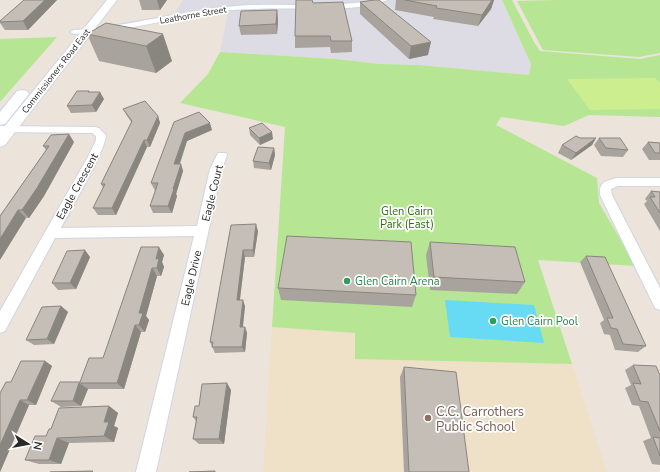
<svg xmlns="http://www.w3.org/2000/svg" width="660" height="472" viewBox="0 0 660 472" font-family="'Nunito Sans',sans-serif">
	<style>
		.industrial { fill: #dddbe4 }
		.education { fill: #efe0c8 }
		.green { fill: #b6e693 }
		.pitch { fill: #cdee8f }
		.water { fill: #67daf4 }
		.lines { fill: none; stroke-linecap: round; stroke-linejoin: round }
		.street-casing { stroke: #cfd5e3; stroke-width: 2 }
		.secondary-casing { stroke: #cfd5e3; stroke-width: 2 }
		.street { fill: #fff; fill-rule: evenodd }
		.secondary { fill: #fff; fill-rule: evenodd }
		.wall { fill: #a9a39d }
		.shaded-wall { fill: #89857f }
		.building { fill: #c4beb6; stroke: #89857f }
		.leisure-dot { fill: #2e9e5b; stroke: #fff; stroke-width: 1.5 }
		.education-dot { fill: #8d6e63; stroke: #fff; stroke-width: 1.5 }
		.labels { text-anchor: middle; stroke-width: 3.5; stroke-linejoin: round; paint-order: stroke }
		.far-street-label { font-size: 9px; fill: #292929; stroke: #fff }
		.street-label { font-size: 11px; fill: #292929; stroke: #fff }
		.park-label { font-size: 11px; fill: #2e6a16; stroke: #fff }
		.leisure-label { font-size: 11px; fill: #27864d; stroke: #fff; text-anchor: start }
		.near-education-label { font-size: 13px; fill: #785e54; stroke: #fff; text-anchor: start }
	</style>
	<rect width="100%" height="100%" fill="#ece3da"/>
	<path class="industrial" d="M183,0H502L531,64L529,75L418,65L380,64L336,59L220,52L229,8L174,15Z"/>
	<path class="education" d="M272,327L355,333V359L482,360L572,364L607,472H263Z"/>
	<path class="green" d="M502,0H512L534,42L540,51L640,59L660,55V117L589,115L564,126L501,117L496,125L597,178L599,203L636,266L538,260L572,364L355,359V333L272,327L285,127L180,103L208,74L220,52L336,59L380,64L418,65L529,75L531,64Z
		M556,0H660V53L639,57L543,50L517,1Z
		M57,37L0,102V39Z"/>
	<path class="pitch" d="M655,78L660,83V109L590,110L567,79Z"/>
	<path class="water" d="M445,300L534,305L544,343L450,337Z"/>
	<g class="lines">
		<defs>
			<path id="street" d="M375,0H388L367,6L348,8C304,10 259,6 215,12C168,19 122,32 74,34L70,32L74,30C129,27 181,10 236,6C282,2 329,9 375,0Z
				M0,126L95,127L99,128L106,135C106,150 70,211 61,228L197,226L210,169L218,153H226L227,155L222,169L156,472H136L194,236L55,238L5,331L0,333V311L89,155L96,140V136L92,133L0,132Z
				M617,178H660V186H618L611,189L612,195L660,288V310L655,308L600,195C599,182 605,181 617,178Z"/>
			<path id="secondary" d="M107,0H117L5,145L0,147V132Z
				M22,90L27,91L29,94L5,124L0,125V112L17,91Z"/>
		</defs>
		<use href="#street" class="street-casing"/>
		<use href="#secondary" class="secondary-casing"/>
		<use href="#street" class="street"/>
		<use href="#secondary" class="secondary"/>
	</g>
	<path class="wall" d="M24,0H57L28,30H5L0,23V21Z
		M139,0H175H167L160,10H142Z
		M396,0H494L491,9L478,26L433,19L434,17L395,10Z
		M360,2L428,55L409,59L360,14Z
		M313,3L352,41V52L331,53L330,47L295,48V36Z
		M277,10L278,20L277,34L241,35L239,26Z
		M106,23L172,61L156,73L99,61L87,34Z
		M89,91L90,92L104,99L96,112L71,113L67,106Z
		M123,109L158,116L160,123L150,147H147L116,215H98L93,208L103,188L101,184L132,123L127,116Z
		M174,122L212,130L187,141L180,164H181L183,171L176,194L177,196L172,213H153L150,206L155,191L151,183Z
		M249,128L273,139L260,145L250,135Z
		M580,138H596L592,145L571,160L558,153L562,145Z
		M599,138L628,150L623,157L601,156L594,145Z
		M74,142L44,196L29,218L0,216L46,150L43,146Z
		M648,142L660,143V160H649L642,149Z
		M274,148L275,155L271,170L254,168L253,161Z
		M651,191L660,192V231L644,204L647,201L645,199Z
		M231,225L258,231L254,257H245L240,300L245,306L243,327H245L247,333L245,352L215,353L210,342Z
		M430,242L525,282L517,294L430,290L426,255Z
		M141,247L164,255L162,262L164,267L161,276H157L146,316L149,320L145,332H141L124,389H88L81,406L61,407L51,401L80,382L103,358Z
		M586,256L646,346L638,352L615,350L610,335L604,334L600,323L604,320L580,262Z
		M90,257L76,289L58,290L52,283Z
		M278,288L416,295L412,307L281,300Z
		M61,306L68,312L54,344L34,345L26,340Z
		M45,361L52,366L36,405H29L0,472L11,382Z
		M633,365L660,375V465L652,464L643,441L651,438L639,406L632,405L625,388L631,385L625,370Z
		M404,367L469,472H404L400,377Z
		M231,390L224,444H199L193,439L196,421L193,417L199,406Z
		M109,406L118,413L114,426L118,428L114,442L69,443L61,464H39L25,460L46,436L51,429Z"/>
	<path class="shaded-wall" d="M45,0H57L28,30L23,21Z
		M157,0H167L160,10Z
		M492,0H494L491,9L478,26L482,15Z
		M277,10L278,20L277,34L276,24Z
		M163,34L172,61L156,73L146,46Z
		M431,42L428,55L409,59L411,46Z
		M100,92L104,99L96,112L92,105Z
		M158,116L160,123L150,147L147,140Z
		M210,123L212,130L187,141L177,171L174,164L185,133Z
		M272,132L273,139L260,145L259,138Z
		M69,134L74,142L44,196L29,218L22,210Z
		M596,138L592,145L571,160L576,153Z
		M144,140L147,147L116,215L112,208Z
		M274,148L275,155L271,170L269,163Z
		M181,164L183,171L176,194L177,196L172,213L168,206L173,189Z
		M18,210L26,218L0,260V239Z
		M256,224L258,231L254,257L253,250Z
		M159,247L164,255L162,262L164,267L161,276L157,268L156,259Z
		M85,250L90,257L76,289L70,283Z
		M243,250L245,257L239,306L237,300Z
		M152,268L157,276L146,316L149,320L145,332L139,325V313Z
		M243,300L245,306L242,333L240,327Z
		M61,306L68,312L54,344L47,339Z
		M135,325L141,332L124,389L117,383Z
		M245,327L247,333L245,352L242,347Z
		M45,361L52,366L36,405L27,400Z
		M79,383L88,389L81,406L73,401Z
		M227,383L231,390L224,444L219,439Z
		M20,400L29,405L0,472V445Z
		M109,406L118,413L114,426L118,428L114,442L104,436V422Z
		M57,438L69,443L61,464L49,460Z"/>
	<path class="building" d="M24,0H45L23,21L0,22V21Z
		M296,0H312L313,3L343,2L352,41H331L330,36H295Z
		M375,0H379L431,42L411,46L360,2Z
		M405,0H492L482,15L436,8L437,6Z
		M277,10L276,24L239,26L241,11Z
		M106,23L163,34L146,46L87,34Z
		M77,91H89L88,92H100L92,105L67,106Z
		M145,101L158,116L147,140H144L112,208H93L105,184H101L132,121L123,109Z
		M199,112L210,123L185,133L174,164H181L173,189H174L168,206H150L158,183H151L174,122Z
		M262,123L272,132L259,138L249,128Z
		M69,134L37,188L22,210H18L0,239V216L49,146H43L51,135Z
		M576,136L580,138H596L576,153L562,145Z
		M599,138H620L628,150L606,148Z
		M648,142L660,143V153H655Z
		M258,147L274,148L269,163L253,161Z
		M651,191L660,192V213L650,197H655Z
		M256,224L253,250H243L237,300H243L240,327H245L242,347H212L213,342H210L231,225Z
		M287,236L411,242L416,295L278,288Z
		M430,242L515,247L525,282L434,277Z
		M141,247H159L156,259L159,258L157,268H152L139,313H143L139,325H135L117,383H79L73,401H51L60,382H80L89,358H103Z
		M85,250L70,283H52L67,251Z
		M586,256L605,257L646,346L623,344L617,329L611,328L607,318H613Z
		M61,306L47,339L26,340L42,307Z
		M21,361H45L27,400H20L0,445V393L6,382H11Z
		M633,365L656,366L660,375V431L648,402L640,401L633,383L641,384Z
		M404,367L456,372L469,472H409Z
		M227,383L219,439H193L197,417H193L195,406H199L202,384Z
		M109,406L104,422H109L104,436L57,438L49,460H25L35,436H46L49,429H51L59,408Z
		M653,437L660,438V456Z
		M93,471L92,472H50Z
		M215,471V472H189Z"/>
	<g class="leisure-dot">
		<circle cx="347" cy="281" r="4"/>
		<circle cx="493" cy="321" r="4"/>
	</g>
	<circle class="education-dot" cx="428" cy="418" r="4"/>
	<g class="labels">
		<g class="far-street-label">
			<text transform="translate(193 15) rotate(-10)" y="3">Leathorne Street</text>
			<text transform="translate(56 71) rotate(-52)" y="3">Commissioners Road East</text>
		</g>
		<g class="street-label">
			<text transform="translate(77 186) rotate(-61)" y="4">Eagle Crescent</text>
			<text transform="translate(212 193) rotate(-76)" y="4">Eagle Court</text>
			<text transform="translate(191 278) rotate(-77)" y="4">Eagle Drive</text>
		</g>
		<g class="park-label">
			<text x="407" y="215">Glen Cairn<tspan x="407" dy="13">Park (East)</tspan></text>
		</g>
		<g class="leisure-label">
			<text x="355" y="285">Glen Cairn Arena</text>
			<text x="501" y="325">Glen Cairn Pool</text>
		</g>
		<g class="near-education-label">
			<text x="436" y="416">C.C. Carrothers<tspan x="436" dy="15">Public School</tspan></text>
		</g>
	</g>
	<g transform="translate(28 444) rotate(101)" stroke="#ffffff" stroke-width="3" paint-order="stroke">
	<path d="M0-3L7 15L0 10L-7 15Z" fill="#292929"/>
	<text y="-6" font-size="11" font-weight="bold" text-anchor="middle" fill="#292929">N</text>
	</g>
</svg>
